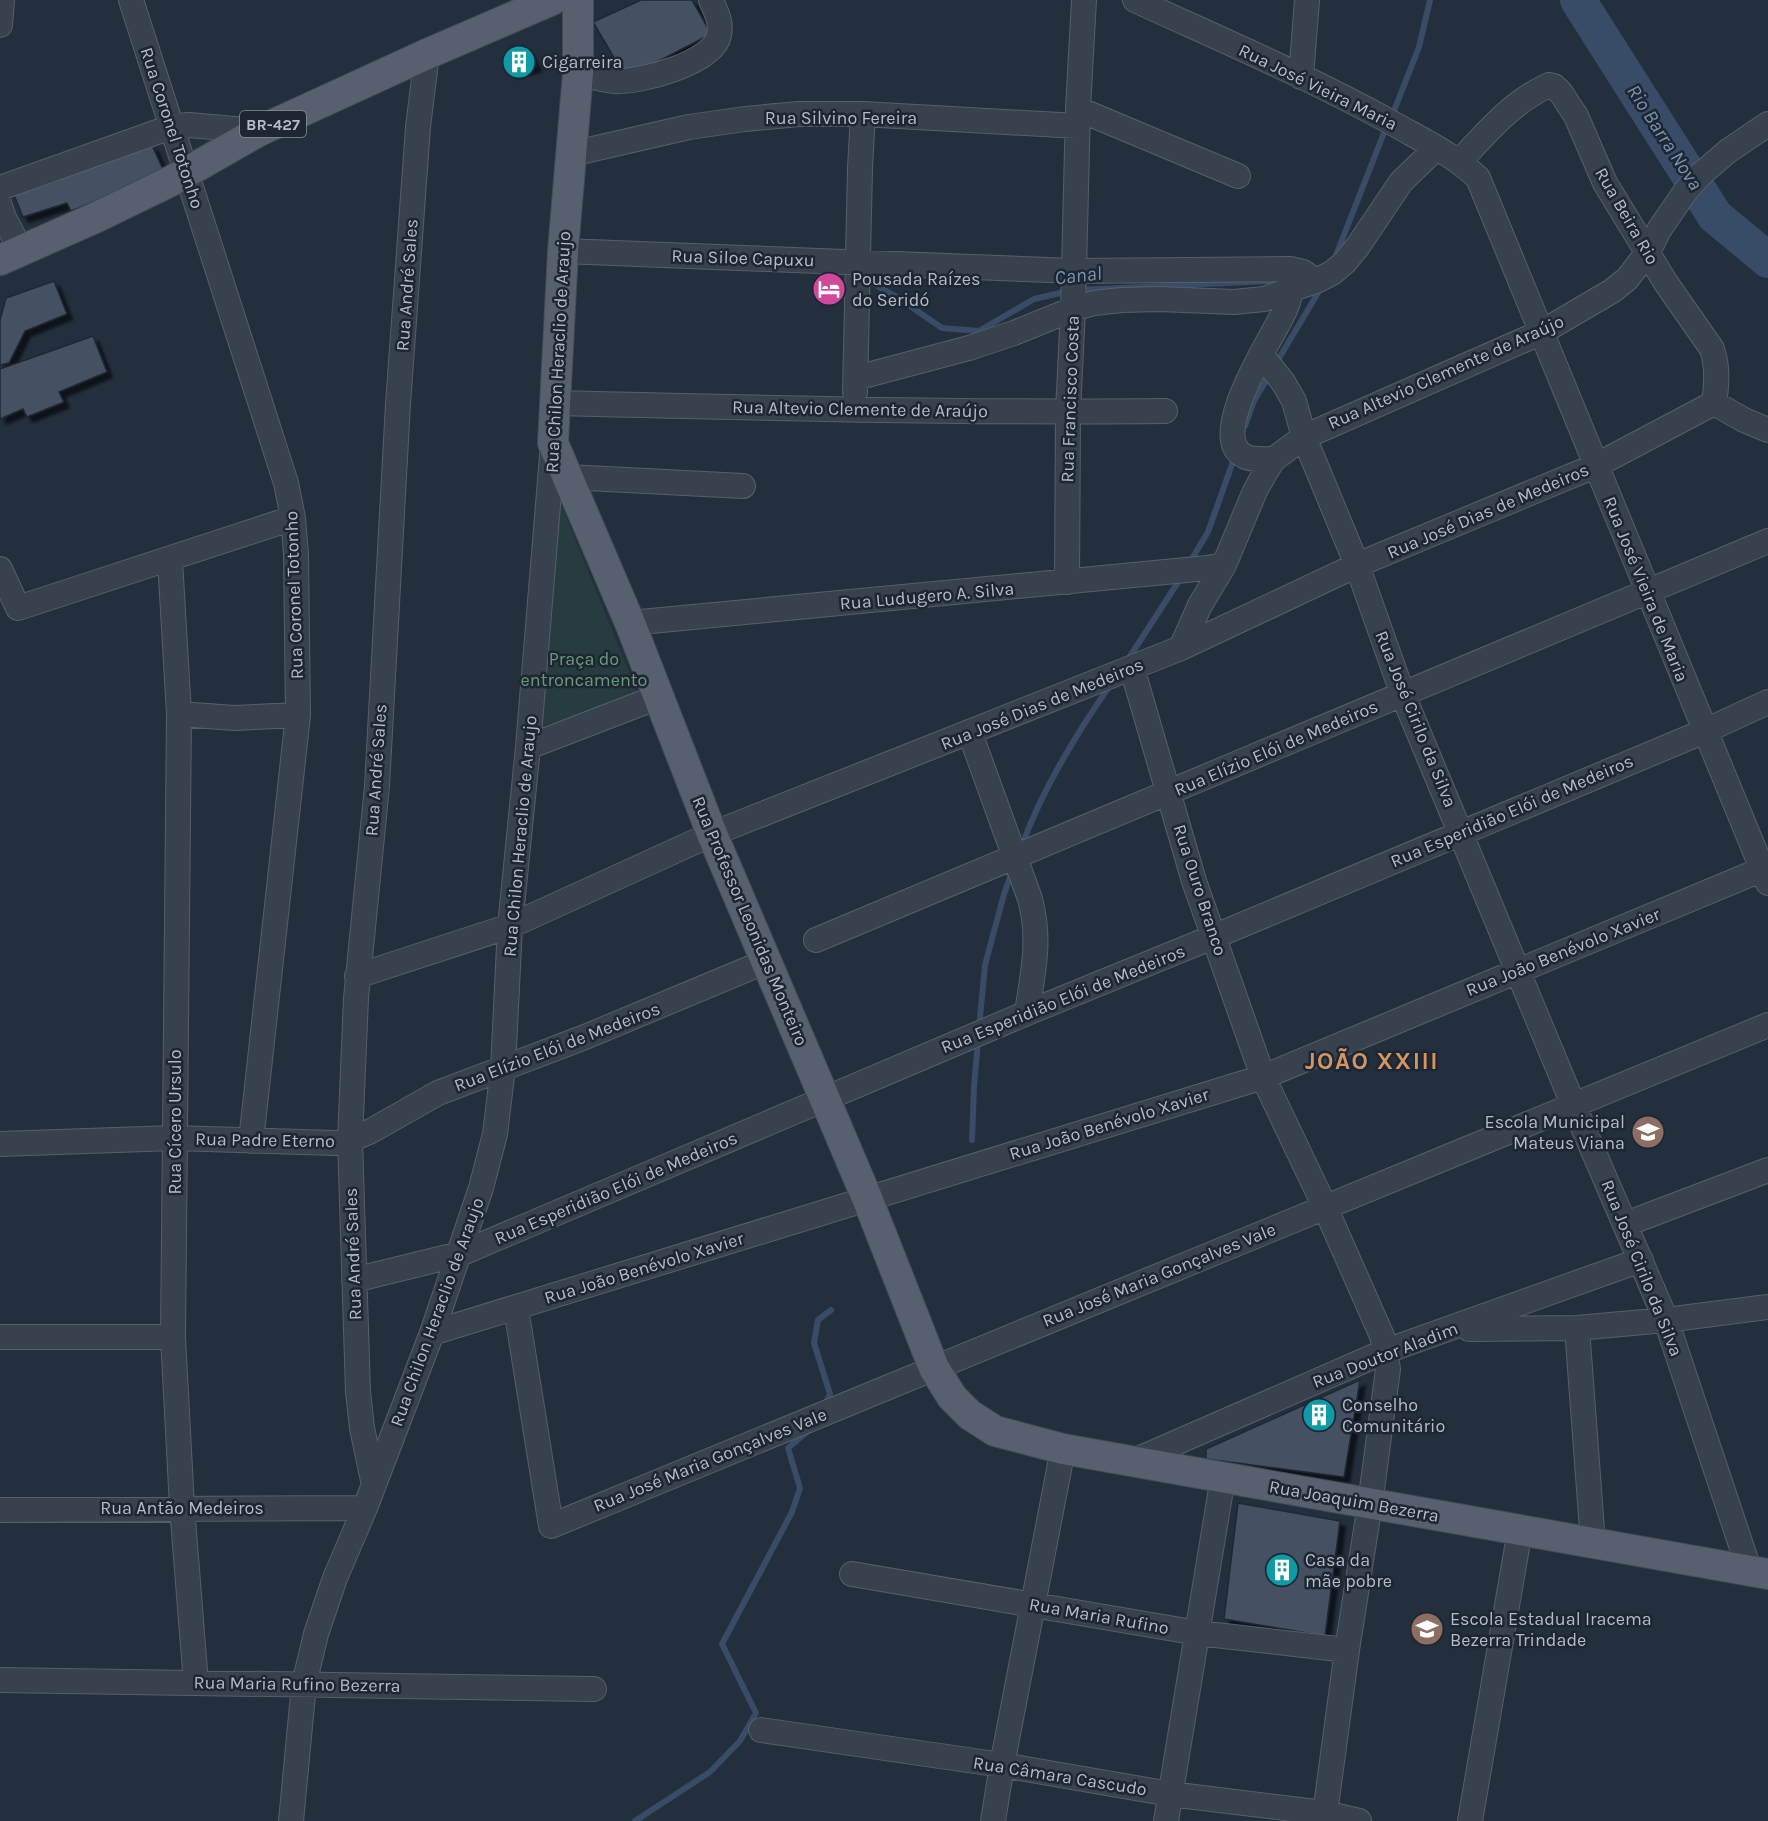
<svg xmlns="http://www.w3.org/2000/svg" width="1768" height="1821" viewBox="0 0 1768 1821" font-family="Karla,sans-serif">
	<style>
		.green { fill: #263c3f }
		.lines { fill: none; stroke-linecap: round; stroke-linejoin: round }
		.stream { stroke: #394c67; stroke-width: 6 }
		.river { stroke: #394c67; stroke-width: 36 }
		.building { fill: #455162; stroke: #1f2835; stroke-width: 1.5; filter: url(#shadow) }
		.minor-casing { stroke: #565f6c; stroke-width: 26 }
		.major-casing { stroke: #414a57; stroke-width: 32 }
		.minor { stroke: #38414e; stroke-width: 24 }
		.major { stroke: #56606e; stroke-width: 30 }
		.labels { text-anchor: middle; stroke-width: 5; stroke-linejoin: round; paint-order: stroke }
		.shield { fill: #1d2633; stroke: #878f9c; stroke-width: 1.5 }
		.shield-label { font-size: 16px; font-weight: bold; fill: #b4bcc9 }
		.poi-label { font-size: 18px; fill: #b4bcc9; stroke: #1d2633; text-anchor: start }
		.street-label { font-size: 18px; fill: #b4bcc9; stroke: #1d2633 }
		.park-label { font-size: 18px; fill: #6b9a76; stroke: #1d2633 }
		.water-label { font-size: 20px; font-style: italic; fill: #7c92b1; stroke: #1d2633 }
		.district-label { font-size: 24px; font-weight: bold; letter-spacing: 1.5px; fill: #d59563; stroke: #1d2633 }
	</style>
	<defs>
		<filter id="shadow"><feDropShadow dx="5.5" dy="5.5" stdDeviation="1.5" flood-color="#0009"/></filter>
	</defs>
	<rect width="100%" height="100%" fill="#242f3e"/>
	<path class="green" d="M559,499L638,694L540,727Z"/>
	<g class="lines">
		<path class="stream" d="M1392,116L1419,47L1430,0
			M1335,258L1387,125
			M863,278L897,297L942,328L979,331L1034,299L1069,291
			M1079,290L1269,281
			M1275,365L1322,286
			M1245,426L1254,401L1270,374
			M1190,562L1208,532L1236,453
			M1127,661L1182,576
			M1022,845C1043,788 1076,734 1111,684
			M979,1028L985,965L1004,894L1012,872
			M972,1140L974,1086L978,1041
			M824,1406L830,1394L814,1343L818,1320L831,1310
			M635,1821L710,1772L740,1741L756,1713L722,1644L792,1512L800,1488L788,1448L807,1432"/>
		<path class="river" d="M1578,0L1715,216L1768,260"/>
	</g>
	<path class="building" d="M641,0H692L711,34L626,78L593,22Z
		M528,49L536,66L511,73L503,57Z
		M152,145L165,174L71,211L67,203L23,217L14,195L59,180L57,176Z
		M54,281L67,314L25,331L9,363L0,365V320L6,298Z
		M93,336L107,372L59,392L64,402L27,417L23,409L0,419V369Z
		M1360,1380L1344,1477L1206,1459V1449Z
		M1238,1503L1340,1521L1325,1636L1224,1619Z"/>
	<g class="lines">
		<defs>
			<path id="minor" d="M131,0L286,483L293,518L296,554L298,715L251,1141
				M1135,0C1222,40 1311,78 1394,124C1424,141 1454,155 1478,178L1768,883
				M0,25L2,0
				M578,73C590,76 603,80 614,81C639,83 714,63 719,35C722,22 716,12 711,0
				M1301,77L1307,0
				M1078,109L1238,176
				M571,154L689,127L745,119L799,114H863L1078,126
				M1460,161C1487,132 1512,102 1549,85L1554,86L1561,93L1576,116L1605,183L1666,283L1712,349C1718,367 1717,384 1714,403L1744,420L1768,430
				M0,188L171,127L189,125L259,131
				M0,206L4,218L21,250
				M563,251L1074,271L1290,269L1303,272L1316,281
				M1262,356L1283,382L1294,401L1304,437L1357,565L1403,695L1573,1104L1666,1320L1750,1572
				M856,378L969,348L1014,333L1073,309L1094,303L1122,300L1159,299L1234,302L1264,299L1316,281L1332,273L1345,262L1358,246L1401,182L1436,148
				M855,392L860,168L863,114
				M554,403C758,408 961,413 1165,411
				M1274,459C1266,459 1253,460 1246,457C1204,439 1273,337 1284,312C1288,305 1289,298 1291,290
				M568,477L743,486
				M170,560L179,714L173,1337L182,1507L196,1683
				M0,569L18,608L293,518
				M1067,582L1068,412L1073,309L1078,109L1084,0
				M630,623L1207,568L1224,565
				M1181,648L1200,605L1224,565L1255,491L1266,471L1274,459L1304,437L1542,332L1612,291L1627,279L1648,252L1659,230L1685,192L1700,175L1728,151L1768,124
				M1132,668L1194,881L1263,1077L1325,1207L1382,1336L1388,1369L1370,1504L1347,1650L1324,1821
				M179,714L234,718L298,715
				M970,733L1030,899C1041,940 1033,971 1027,1013
				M528,747L658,697
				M816,940L1768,541
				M357,976L510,926L712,834L1181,648L1357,565L1595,466L1714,403
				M0,1144L174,1138L335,1143L350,1140L371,1131L438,1093L585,1037L767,961
				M1626,1224L1768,1170
				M354,1280L460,1254L1027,1013L1213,937L1705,731L1768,702
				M516,1308L551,1526L1768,1025
				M1577,1328L1593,1543
				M1469,1329L1577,1328L1666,1320L1768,1307
				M432,1333L1263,1077L1768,867
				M0,1337H173
				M1134,1461L1386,1351L1641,1260
				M374,1485L362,1428L358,1392L350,1140L356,998L377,786L398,404L418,127L427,54
				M0,1510L365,1508
				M852,1574L1198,1633L1347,1650
				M0,1680L594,1689
				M761,1730L1002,1765L1170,1794L1325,1813L1359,1821
				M291,1821L304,1684L316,1634L335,1578L365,1508L432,1333L481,1188L495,1134L503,1068L510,926L528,747L553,444
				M993,1821L1002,1765L1063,1449
				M1166,1821L1223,1477
				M1470,1821L1520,1530"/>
			<path id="major" d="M578,0V73L563,251L553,443L630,623L712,834L867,1198L934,1368L952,1397L970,1415L995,1431L1063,1449L1768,1574
				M0,260L97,217L173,180L259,131L427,54L552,0"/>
		</defs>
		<use href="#minor" class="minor-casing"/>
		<use href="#major" class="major-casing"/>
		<use href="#minor" class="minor"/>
		<use href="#major" class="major"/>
	</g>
	<defs>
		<symbol id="building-disc" viewBox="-11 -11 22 22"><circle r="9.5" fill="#0f9aa8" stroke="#1d2633"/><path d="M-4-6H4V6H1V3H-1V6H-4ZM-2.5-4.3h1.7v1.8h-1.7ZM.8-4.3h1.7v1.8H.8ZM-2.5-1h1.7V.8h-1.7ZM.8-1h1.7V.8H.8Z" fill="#fff"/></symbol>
		<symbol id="hotel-disc" viewBox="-11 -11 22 22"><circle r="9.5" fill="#d1479c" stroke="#1d2633"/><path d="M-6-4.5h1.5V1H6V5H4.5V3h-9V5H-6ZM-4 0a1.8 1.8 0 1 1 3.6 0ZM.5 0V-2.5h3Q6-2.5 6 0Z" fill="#fff"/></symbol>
		<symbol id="university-disc" viewBox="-11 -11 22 22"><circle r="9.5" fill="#8d6e63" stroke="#1d2633"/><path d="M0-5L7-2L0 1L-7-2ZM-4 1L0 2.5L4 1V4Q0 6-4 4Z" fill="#fff"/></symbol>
	</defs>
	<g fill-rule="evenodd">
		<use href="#building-disc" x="500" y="43" width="38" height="38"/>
		<use href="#hotel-disc" x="810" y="270" width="38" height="38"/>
		<use href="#university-disc" x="1629" y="1113" width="38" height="38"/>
		<use href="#building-disc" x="1300" y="1396" width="38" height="38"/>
		<use href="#building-disc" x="1263" y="1551" width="38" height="38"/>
		<use href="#university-disc" x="1408" y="1610" width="38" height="38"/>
	</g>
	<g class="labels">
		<rect class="shield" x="240" y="111" width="66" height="26" rx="4.5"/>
		<g class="shield-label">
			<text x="273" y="130">BR-427</text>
		</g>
		<g class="poi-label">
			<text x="542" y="68">Cigarreira</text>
			<text x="852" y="285">Pousada Raízes<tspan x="852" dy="21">do Seridó</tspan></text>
			<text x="1625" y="1128" text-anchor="end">Escola Municipal<tspan x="1625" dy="21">Mateus Viana</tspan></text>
			<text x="1342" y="1411">Conselho<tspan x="1342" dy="21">Comunitário</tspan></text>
			<text x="1305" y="1566">Casa da<tspan x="1305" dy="21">mãe pobre</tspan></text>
			<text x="1450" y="1625">Escola Estadual Iracema<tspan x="1450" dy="21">Bezerra Trindade</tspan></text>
		</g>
		<g class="street-label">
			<text transform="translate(1318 87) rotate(26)" y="6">Rua José Vieira Maria</text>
			<text x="841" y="124">Rua Silvino Fereira</text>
			<text transform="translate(172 128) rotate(72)" y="6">Rua Coronel Totonho</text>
			<text transform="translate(1627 216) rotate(60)" y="6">Rua Beira Rio</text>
			<text transform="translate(743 258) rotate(2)" y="6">Rua Siloe Capuxu</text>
			<text transform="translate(407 285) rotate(-86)" y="6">Rua André Sales</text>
			<text transform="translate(558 352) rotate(-87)" y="6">Rua Chilon Heraclio de Araujo</text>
			<text transform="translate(1446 372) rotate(-24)" y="6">Rua Altevio Clemente de Araújo</text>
			<text transform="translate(1070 399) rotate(-88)" y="6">Rua Francisco Costa</text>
			<text transform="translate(860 409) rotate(1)" y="6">Rua Altevio Clemente de Araújo</text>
			<text transform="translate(1488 511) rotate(-23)" y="6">Rua José Dias de Medeiros</text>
			<text transform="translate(1646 589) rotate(68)" y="6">Rua José Vieira de Maria</text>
			<text transform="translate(294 595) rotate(-92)" y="6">Rua Coronel Totonho</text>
			<text transform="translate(927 596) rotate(-5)" y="6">Rua Ludugero A. Silva</text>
			<text transform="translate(1042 704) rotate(-22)" y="6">Rua José Dias de Medeiros</text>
			<text transform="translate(1416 719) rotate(68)" y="6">Rua José Cirilo da Silva</text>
			<text transform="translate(1276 748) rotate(-23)" y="6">Rua Elízio Elói de Medeiros</text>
			<text transform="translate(376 770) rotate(-86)" y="6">Rua André Sales</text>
			<text transform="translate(1512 811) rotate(-23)" y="6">Rua Esperidião Elói de Medeiros</text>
			<text transform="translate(520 836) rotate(-85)" y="6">Rua Chilon Heraclio de Araujo</text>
			<text transform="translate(1200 890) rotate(72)" y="6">Rua Ouro Branco</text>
			<text transform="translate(750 921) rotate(67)" y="6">Rua Professor Leonidas Monteiro</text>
			<text transform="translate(1563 952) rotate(-22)" y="6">Rua João Benévolo Xavier</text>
			<text transform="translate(1063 999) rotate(-22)" y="6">Rua Esperidião Elói de Medeiros</text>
			<text transform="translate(557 1047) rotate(-21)" y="6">Rua Elízio Elói de Medeiros</text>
			<text transform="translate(175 1122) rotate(-90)" y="6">Rua Cícero Ursulo</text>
			<text transform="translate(1109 1124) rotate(-17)" y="6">Rua João Benévolo Xavier</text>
			<text transform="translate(265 1140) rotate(1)" y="6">Rua Padre Eterno</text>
			<text transform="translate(616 1188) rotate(-23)" y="6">Rua Esperidião Elói de Medeiros</text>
			<text transform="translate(353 1254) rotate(-92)" y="6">Rua André Sales</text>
			<text transform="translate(644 1268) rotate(-17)" y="6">Rua João Benévolo Xavier</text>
			<text transform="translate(1642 1268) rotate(68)" y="6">Rua José Cirilo da Silva</text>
			<text transform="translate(1159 1275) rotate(-22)" y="6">Rua José Maria Gonçalves Vale</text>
			<text transform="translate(437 1312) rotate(-70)" y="6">Rua Chilon Heraclio de Araujo</text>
			<text transform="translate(1385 1355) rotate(-21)" y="6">Rua Doutor Aladim</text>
			<text transform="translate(710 1460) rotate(-22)" y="6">Rua José Maria Gonçalves Vale</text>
			<text transform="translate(1354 1501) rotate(10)" y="6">Rua Joaquim Bezerra</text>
			<text x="182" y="1514">Rua Antão Medeiros</text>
			<text transform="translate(1099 1616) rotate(10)" y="6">Rua Maria Rufino</text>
			<text transform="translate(297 1684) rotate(1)" y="6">Rua Maria Rufino Bezerra</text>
			<text transform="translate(1060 1776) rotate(9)" y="6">Rua Câmara Cascudo</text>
		</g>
		<g class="park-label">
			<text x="584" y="665">Praça do<tspan x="584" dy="21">entroncamento</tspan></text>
		</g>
		<g class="water-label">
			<text transform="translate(1665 137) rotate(57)" y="7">Rio Barra Nova</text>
			<text transform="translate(1078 275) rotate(-6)" y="7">Canal</text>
		</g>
		<g class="district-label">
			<text x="1372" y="1069">JOÃO XXIII</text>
		</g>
	</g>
</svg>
